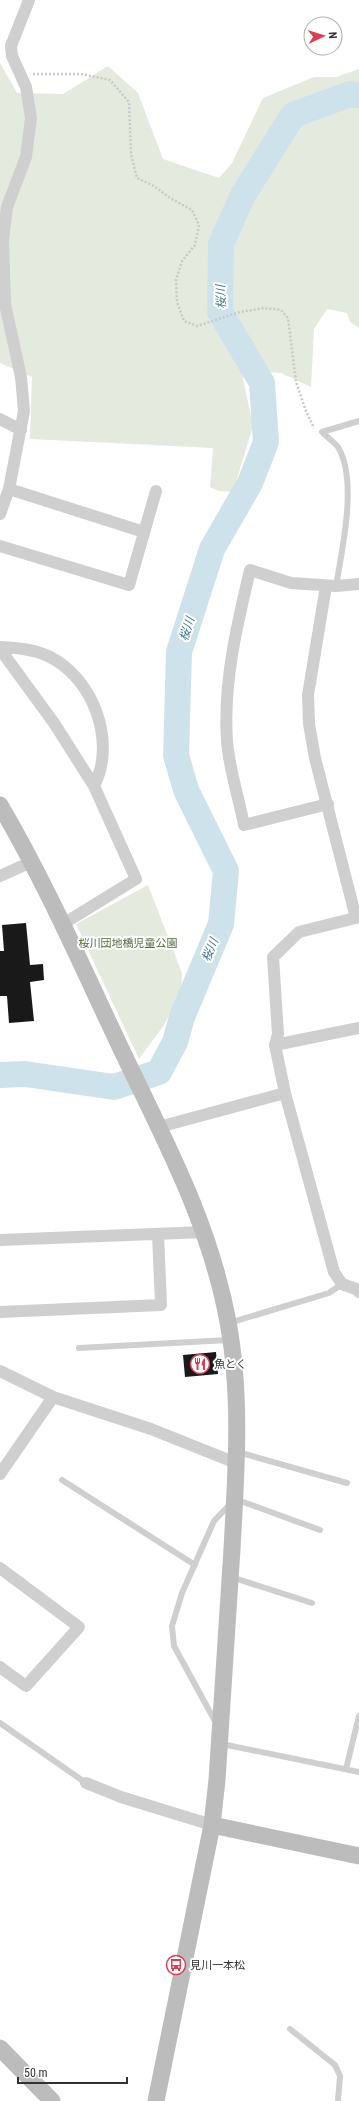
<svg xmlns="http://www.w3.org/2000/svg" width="359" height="2101" viewBox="0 0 359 2101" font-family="'Roboto Condensed','Noto Sans JP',sans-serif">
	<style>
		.green { fill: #e5eade }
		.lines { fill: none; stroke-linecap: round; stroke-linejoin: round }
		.river { stroke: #cee2ec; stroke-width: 26 }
		.building { fill: #191919 }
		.path { stroke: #c9c9c9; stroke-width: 2.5; stroke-dasharray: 2 2; stroke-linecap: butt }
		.lane { stroke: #cfcfcf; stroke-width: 6 }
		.street { stroke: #cfcfcf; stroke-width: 12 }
		.secondary { stroke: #bcbcbc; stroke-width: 17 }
		.labels { text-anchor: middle; stroke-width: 4; stroke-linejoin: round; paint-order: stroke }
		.park-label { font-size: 11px; fill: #576c40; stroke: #fff }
		.poi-label { font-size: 11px; fill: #323232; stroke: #fff; text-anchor: start }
		.water-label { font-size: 12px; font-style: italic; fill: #427691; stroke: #fff }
	</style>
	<rect width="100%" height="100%" fill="#fff"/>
	<path class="green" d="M0,63L17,93L63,94L108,66L138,93L163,159L219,178L232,163L263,98L314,77H336L359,69V328L350,322L347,313L327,309L314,329L311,387L281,373L241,369L253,426L233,492L219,491L210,487L213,448L30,439L32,377L0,363Z
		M148,885L182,973L181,992L164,1025L139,1059L76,924Z"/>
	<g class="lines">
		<path class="river" d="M0,1075L25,1074L114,1087L159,1072L175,1042L182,1017L221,924L226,871L186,790L176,755L179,652L212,549L250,483L266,442L262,383L220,312L221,244L243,195L293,115L350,94L359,95"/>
	</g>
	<path class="building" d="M26,923L30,965L43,964L44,980L30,982L34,1021L9,1023L7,996H0V951H4L2,925Z
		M216,1352L218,1374L185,1377L183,1355Z"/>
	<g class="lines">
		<path class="path" d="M33,74H81L110,80L129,102L131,154L137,178L154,186L170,198L192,210L199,225L195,245L182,261L176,280L177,302L184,321L197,326L240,312L264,308L281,310L288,318L296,382L306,411L314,428"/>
		<path class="lane" d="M336,586C342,550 358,480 338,447C334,442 327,437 322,432L359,421
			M229,1323L329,1293L342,1284
			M79,1348L229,1340
			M238,1452L347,1483
			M62,1480L195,1565
			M231,1577L312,1603
			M0,1723L86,1783
			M216,1723L174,1646L172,1626L182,1593L214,1521L235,1499L320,1530
			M222,1744L359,1772
			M346,1769L359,1716
			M290,2029L335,2065L340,2076L338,2101"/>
		<path class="street" d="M0,419L21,430
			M9,489L144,532
			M0,514L9,489L24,411L21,377L5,304L3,240L7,207L26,157L31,118L26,87L12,56L11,46L29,0
			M0,546L129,585L156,491
			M326,586L308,695L309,724L315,758L356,918
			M0,647C16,648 33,649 48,656C93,677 117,742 94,786
			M0,649L54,723L94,786L136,879L63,924
			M328,804L244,825C239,798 229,769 227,741C223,683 237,625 250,570L291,583L336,586L359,584
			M0,876L31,862
			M359,917L299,932L273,957L278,1034L275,1045L285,1093L334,1272L342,1284L356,1289L359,1292
			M275,1045L359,1028
			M159,1127L285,1093
			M0,1240L205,1232
			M0,1312L161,1305L158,1234
			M0,1371L53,1397L151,1429L236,1463
			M0,1474L53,1397
			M0,1568L79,1627L26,1686L0,1667
			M86,1783L121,1797L212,1825"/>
		<path class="secondary" d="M0,805C47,885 84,971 124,1055C166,1143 210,1224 228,1322C242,1397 236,1474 232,1549C227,1626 222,1703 217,1780L212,1825L156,2101
			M212,1825L359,1856
			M0,2048L52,2101"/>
	</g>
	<defs>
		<symbol id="restaurant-ring" viewBox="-11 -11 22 22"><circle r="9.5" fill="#fff" stroke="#df3d51" stroke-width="1.5"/><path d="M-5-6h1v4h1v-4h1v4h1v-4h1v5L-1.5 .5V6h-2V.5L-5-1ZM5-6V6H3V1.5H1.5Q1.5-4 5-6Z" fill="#df3d51"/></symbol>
		<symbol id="bus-ring" viewBox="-11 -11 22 22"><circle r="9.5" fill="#fff" stroke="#df3d51" stroke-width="1.5"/><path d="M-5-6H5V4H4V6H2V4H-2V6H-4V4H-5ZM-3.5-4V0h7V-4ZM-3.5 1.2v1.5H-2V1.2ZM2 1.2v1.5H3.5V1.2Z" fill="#df3d51"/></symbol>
	</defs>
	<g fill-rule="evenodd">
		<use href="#restaurant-ring" x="189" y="1353" width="22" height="22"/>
		<use href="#bus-ring" x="165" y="1954" width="22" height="22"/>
	</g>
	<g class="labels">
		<g class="park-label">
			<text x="128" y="947">桜川団地橋児童公園</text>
		</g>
		<g class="poi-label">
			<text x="214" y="1368">魚とく</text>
			<text x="190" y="1969">見川一本松</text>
		</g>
		<g class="water-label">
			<text transform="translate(221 297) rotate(-92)" y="4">桜川</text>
			<text transform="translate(187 629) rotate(-72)" y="4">桜川</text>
			<text transform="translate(210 950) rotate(-68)" y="4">桜川</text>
		</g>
	</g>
	<g transform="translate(323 36) rotate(86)"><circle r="19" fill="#ffffff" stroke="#adadad"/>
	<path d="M0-3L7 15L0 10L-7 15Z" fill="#df3d51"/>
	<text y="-6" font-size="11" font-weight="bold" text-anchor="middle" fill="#323232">N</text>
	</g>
	<path d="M18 2077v6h109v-6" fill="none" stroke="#323232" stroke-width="2"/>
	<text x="24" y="2077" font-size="12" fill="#323232" stroke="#ffffff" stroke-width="3" paint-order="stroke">50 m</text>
</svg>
